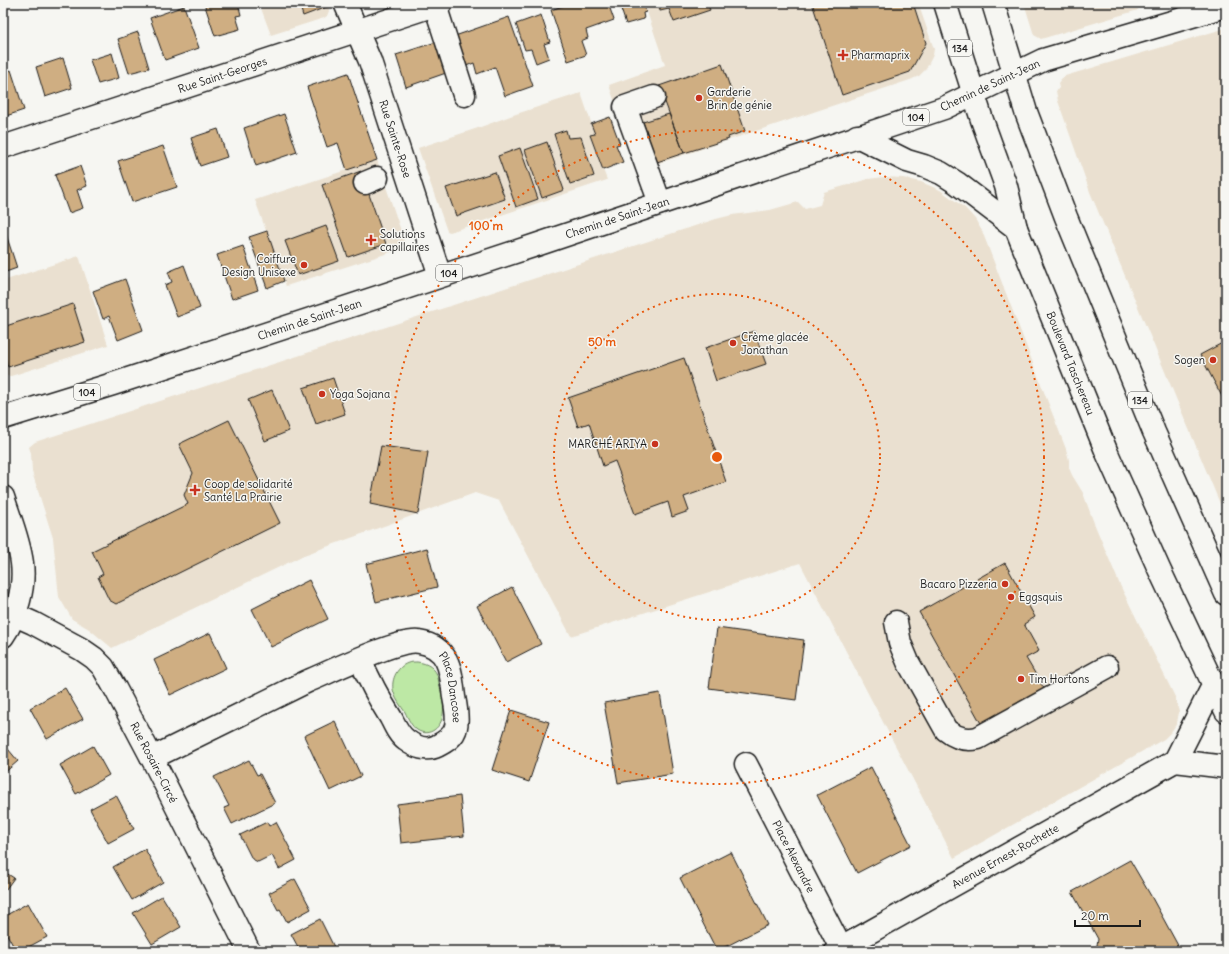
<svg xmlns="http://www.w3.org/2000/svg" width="1229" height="954" viewBox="0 0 1229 954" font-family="Delius,sans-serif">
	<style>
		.built { fill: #eae0d0 }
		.green { fill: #bde8a5; stroke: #6c8260 }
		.building { fill: #cfae82; stroke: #1c1c1c }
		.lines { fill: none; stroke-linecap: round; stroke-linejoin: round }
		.minor-casing { stroke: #1c1c1c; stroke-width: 25 }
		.major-casing { stroke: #1c1c1c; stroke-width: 25 }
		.minor { stroke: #f6f6f2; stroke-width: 22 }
		.major { stroke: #f6f6f2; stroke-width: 22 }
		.ring { fill: none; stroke: #e8590c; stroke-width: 2; stroke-dasharray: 2 4 }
		.poi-dot { fill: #c8321e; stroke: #f6f6f2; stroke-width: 1.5 }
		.labels { text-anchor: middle; stroke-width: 3; stroke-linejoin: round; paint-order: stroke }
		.shield { fill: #f6f6f2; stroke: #5d5d5c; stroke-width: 1 }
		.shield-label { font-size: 10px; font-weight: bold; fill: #1c1c1c }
		.poi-label { font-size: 11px; fill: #1c1c1c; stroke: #f6f6f2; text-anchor: start }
		.street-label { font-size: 11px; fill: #1c1c1c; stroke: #f6f6f2 }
		.centre { fill: #e8590c; stroke: #f6f6f2; stroke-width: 2 }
		.ring-label { font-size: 12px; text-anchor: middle; font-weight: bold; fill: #e8590c; stroke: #f6f6f2; stroke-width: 3; stroke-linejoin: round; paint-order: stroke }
	</style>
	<rect width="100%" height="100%" fill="#f6f6f2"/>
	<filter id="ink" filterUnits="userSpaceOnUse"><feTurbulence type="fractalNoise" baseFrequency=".025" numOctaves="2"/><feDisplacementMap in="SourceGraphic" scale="8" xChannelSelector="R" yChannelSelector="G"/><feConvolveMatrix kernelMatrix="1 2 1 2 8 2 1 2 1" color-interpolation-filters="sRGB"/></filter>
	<g filter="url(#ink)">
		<path class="built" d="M259,3H328L329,11L327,16L324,18L271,35Z
			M644,3H918L934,49L933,55L926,69L919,76L910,80L638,170L609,85L665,65Z
			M1024,3H1136L1138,10L1041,39L1034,35Z
			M1226,28V518L1090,192L1058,101L1056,91L1059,88L1058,83L1061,79L1065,76Z
			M581,93L595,134L590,136L607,180L450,232L447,231L418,148L478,128L513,115Z
			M377,160L402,234L405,245L404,248L286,286L255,200Z
			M884,177L903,178L921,182L940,190L965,208L975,219L982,231L1066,449L1069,460V468L1072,475L1083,493L1094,523L1120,585L1175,697L1179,712L1177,723L1171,732L1164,739L954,858L800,563L571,636L499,501L475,493L304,555L112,648L89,629L72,619L59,597L53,538L32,472L31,453L29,447L35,442L716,219L732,215L770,210L798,202L805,209L820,205L824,192L868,179Z
			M79,256L108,345L11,376H3V281Z"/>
		<path class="green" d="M417,662C427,663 436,668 438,678C440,689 445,703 443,714C442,727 429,738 417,730C411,726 408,718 405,712C401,706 396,700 394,693C390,682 396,667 408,663C411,662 415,662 417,662Z"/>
		<path class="building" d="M204,3H238L241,15L236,16L240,29L215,36Z
			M299,3H328L329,6L303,16Z
			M571,3H608L614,20L586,30L588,38L581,41L586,55L568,61L551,10Z
			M619,3H643L646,12L643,13L644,19L626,24Z
			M658,3H707L710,10L674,22L669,9L660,11Z
			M812,3H913L926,43L910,72L842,95Z
			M184,6L199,48L165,60L150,18Z
			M541,15L550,42L544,44L549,58L536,63L531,49L525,50L516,24Z
			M509,17L533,86L505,96L495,67L477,74L474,63L466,66L455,36Z
			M138,32L149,68L129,73L118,39Z
			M436,42L446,73L406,87L396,55Z
			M112,53L119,78L98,84L90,60Z
			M63,58L72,88L45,97L36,67Z
			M722,64L745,131L728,137L729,139L684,153L659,86Z
			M11,70L24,110L3,117V73Z
			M348,73L377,160L347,170L338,143L327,147L307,87Z
			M284,114L297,152L256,166L244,128Z
			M669,114L684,153L657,162L643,122Z
			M610,117L620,144L616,145L623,162L603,170L590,135L595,134L591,124Z
			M218,129L227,157L200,166L191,138Z
			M566,130L568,138L581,137L594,176L570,184L554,134Z
			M547,142L564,190L542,198L525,150Z
			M163,146L177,187L132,202L118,161Z
			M520,148L538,199L516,207L498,156Z
			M80,166L87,186L77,190L83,208L69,213L55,175Z
			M361,171L386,244L348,257L322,185Z
			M495,172L505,199L456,216L446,188Z
			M3,225L17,268L3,273Z
			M326,226L339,261L298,275L285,241Z
			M267,231L284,281L267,288L249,237Z
			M243,246L258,290L232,299L217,255Z
			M184,265L200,308L177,317L165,285L172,282L168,272Z
			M125,279L143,330L118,340L109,316L103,319L93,291Z
			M73,304L85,342L8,367L3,351V327Z
			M754,331L766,364L716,381L705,348Z
			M1226,341V404L1200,355Z
			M684,358L726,482L684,497L689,511L672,517L668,502L635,514L615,461L603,466L589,423L578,427L568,398Z
			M333,378L345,414L316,424L303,388Z
			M272,390L289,431L265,441L248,400Z
			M229,420L280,523L116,604L109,600L98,577L103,574L92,551L188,504L184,495L193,473L179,444Z
			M381,446L428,452L418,514L370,504Z
			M427,548L437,587L376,602L366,564Z
			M1005,563L1035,617L1024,624L1039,651L1026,658L1046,692L983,727L919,612Z
			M309,580L328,619L271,647L252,609Z
			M512,587L541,644L506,662L477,606Z
			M717,628L804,640L796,700L709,688Z
			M210,633L226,668L170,695L154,660Z
			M65,688L83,719L47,739L30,708Z
			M660,693L673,774L618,783L604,703Z
			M511,710L549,722L529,782L492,770Z
			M335,721L361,776L330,791L304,736Z
			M3,743L18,761L3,774Z
			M93,746L109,775L76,794L60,765Z
			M249,760L257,775L260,774L275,803L232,824L224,808L229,806L214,777Z
			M871,767L911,845L857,873L817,795Z
			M116,795L134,829L108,843L90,809Z
			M460,796L464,836L401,843L397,804Z
			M267,822L269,826L276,822L296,860L279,869L272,855L258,862L252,859L240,835Z
			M145,849L163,882L132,900L113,867Z
			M731,852L768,925L717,951L680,878Z
			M1130,860L1151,896L1181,951H1096L1098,939L1072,892Z
			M3,871L14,878L3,893Z
			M295,879L311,909L287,922L280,909L278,910L269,893Z
			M162,896L181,927L152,944L133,913Z
			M28,903L47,937L21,951H16L3,927V917Z
			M320,919L336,951H296L295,948L298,947L291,934Z
			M193,946L195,951H184Z
			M623,947L624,951H611Z"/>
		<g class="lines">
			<defs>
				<g id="minor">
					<path id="s1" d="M345,3L370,61L440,276"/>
					<path d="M435,5L464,95"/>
					<path d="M1014,74L1043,60L1226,6"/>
					<path d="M654,97L625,107L660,203"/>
					<path id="s2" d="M3,147L441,3"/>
					<path d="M365,183L377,178"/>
					<path d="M3,497C10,519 19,540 22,563C25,587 17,616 3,636"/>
					<path id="s3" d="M15,615L33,623L81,649L94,658L103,667L116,690L152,758L249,951"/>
					<path d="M896,622L900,643L908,662L946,730C956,738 966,741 978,738L1107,667"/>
					<path id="s4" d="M152,758L308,681C330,672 399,638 419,642C450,647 451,672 454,697C456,707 458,718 456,727C454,737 445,742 437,746C427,751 415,747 406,740C399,735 395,726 391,718C379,699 369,680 360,659"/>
					<path d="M1175,761L1226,767"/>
					<path id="s5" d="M746,764L841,948"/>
					<path id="s6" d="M836,951L1175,761L1213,686"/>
				</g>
				<g id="major">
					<path id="s7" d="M945,3L982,120L1006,186L1016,228L1107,453L1159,569L1226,711"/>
					<path d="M993,3L1026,112L1066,217L1154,432L1226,594"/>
					<path d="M857,136L907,161L924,166L941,173L957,183L1016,228"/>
					<path id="s8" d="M3,418L113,384L536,245L944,108L1014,74"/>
				</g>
			</defs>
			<use href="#minor" class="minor-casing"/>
			<use href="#major" class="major-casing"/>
			<use href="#minor" class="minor"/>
			<use href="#major" class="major"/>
		</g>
	</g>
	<g class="ring">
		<circle cx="717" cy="457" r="163"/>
		<circle cx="717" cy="457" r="327"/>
	</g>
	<g class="poi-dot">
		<path d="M841 49h4v4h4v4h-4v4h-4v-4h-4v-4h4z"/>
		<circle cx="699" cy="98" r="4"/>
		<path d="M369 234h4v4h4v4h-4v4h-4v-4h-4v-4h4z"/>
		<circle cx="304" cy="265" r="4"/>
		<circle cx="733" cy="343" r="4"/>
		<circle cx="1213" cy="360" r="4"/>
		<circle cx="322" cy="394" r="4"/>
		<circle cx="655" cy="444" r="4"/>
		<path d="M193 484h4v4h4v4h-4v4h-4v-4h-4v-4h4z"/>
		<circle cx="1005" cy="584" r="4"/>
		<circle cx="1011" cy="597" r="4"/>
		<circle cx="1021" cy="679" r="4"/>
	</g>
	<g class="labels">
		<g class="shield">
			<rect x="948" y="40" width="24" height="16" rx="3"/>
			<rect x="903" y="109" width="26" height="16" rx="3"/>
			<rect x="436" y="265" width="26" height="16" rx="3"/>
			<rect x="74" y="384" width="26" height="16" rx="3"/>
			<rect x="1128" y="392" width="24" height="16" rx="3"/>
		</g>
		<g class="shield-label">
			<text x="960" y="52">134</text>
			<text x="916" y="121">104</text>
			<text x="449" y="277">104</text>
			<text x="87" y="396">104</text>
			<text x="1140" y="404">134</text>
		</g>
		<g class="poi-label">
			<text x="851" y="59">Pharmaprix</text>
			<text x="707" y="96">Garderie<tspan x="707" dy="13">Brin de génie</tspan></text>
			<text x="380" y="238">Solutions<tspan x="380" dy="13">capillaires</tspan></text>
			<text x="296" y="263" text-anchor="end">Coiffure<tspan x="296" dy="13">Design Unisexe</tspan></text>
			<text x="741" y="341">Crème glacée<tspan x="741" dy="13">Jonathan</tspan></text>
			<text x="1205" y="364" text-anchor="end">Sogen</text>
			<text x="330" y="398">Yoga Sojana</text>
			<text x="647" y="448" text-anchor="end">MARCHÉ ARIYA</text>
			<text x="204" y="488">Coop de solidarité<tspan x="204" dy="13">Santé La Prairie</tspan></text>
			<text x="997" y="588" text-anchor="end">Bacaro Pizzeria</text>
			<text x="1019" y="601">Eggsquis</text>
			<text x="1029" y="683">Tim Hortons</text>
		</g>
		<g class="street-label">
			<text dy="4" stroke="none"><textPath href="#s2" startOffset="231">Rue Saint-Georges</textPath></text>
			<text transform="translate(990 85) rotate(-25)" y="4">Chemin de Saint-Jean</text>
			<text dy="4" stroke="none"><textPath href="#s1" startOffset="145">Rue Sainte-Rose</textPath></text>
			<text dy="4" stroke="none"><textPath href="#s8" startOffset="646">Chemin de Saint-Jean</textPath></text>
			<text dy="4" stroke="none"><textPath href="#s8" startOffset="322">Chemin de Saint-Jean</textPath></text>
			<text dy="4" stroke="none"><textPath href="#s7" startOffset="382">Boulevard Taschereau</textPath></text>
			<text dy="4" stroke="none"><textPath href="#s4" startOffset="354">Place Dancose</textPath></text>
			<text dy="4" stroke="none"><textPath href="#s3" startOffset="211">Rue Rosaire-Circé</textPath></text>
			<text dy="4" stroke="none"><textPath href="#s6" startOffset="194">Avenue Ernest-Rochette</textPath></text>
			<text dy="4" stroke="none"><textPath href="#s5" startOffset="104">Place Alexandre</textPath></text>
		</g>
	</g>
	<circle cx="717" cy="457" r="6" class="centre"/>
	<g class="ring-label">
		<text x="486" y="230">100 m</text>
		<text x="602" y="346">50 m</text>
	</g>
	<rect width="1229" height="954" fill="none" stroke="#f6f6f2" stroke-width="16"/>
	<rect x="8" y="8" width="1213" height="938" fill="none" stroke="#1c1c1c" stroke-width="1.5" filter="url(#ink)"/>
	<path d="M1075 920v6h65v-6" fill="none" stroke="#1c1c1c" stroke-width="2"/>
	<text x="1081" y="920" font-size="12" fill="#1c1c1c" stroke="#f6f6f2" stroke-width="3" paint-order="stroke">20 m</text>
</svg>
